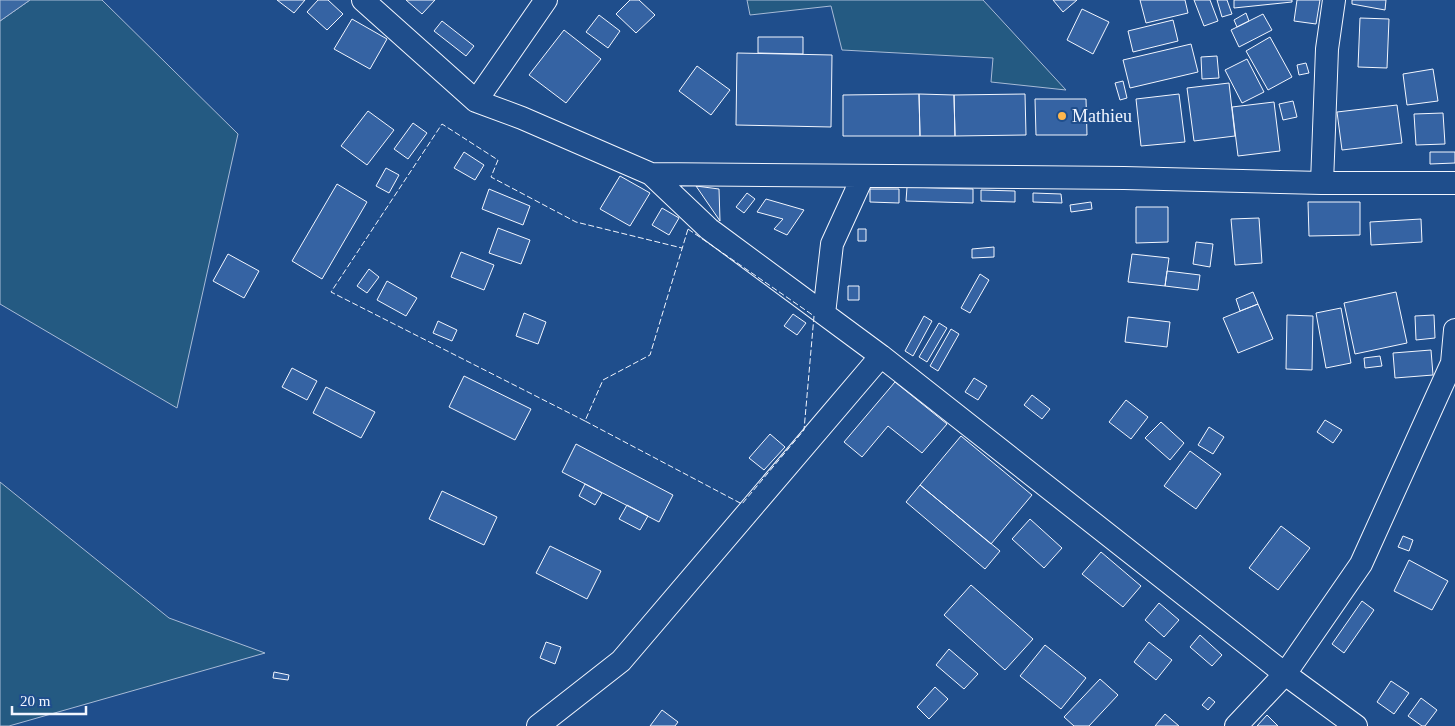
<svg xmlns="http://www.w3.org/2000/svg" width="1455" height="726" viewBox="0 0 1455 726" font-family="'Times New Roman',serif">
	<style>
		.green { fill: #245a82; stroke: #a8bbd7 }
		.water { fill: #3b69a3; stroke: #a8bbd7 }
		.building { fill: #3563a3; stroke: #f2f6ff }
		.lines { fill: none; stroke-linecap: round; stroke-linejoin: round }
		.street-casing { stroke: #f2f6ff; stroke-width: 24 }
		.street { stroke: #1f4e8c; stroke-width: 22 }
		.fence { stroke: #f2f6ff; stroke-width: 1; stroke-dasharray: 6 2.5; stroke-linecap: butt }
		.poi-dot { fill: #ffb74d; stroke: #1f4e8c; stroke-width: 2 }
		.labels { text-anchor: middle; stroke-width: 4; stroke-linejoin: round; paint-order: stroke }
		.poi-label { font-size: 18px; fill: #f2f6ff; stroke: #1f4e8c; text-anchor: start }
	</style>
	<rect width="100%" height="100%" fill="#1f4e8c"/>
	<path class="green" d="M30,0H102L238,134L177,408L0,304V21Z
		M747,0H983L1066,90L991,82L993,58L842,50L831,6L750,15Z
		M0,482L169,618L265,653L9,726H0Z"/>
	<path class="water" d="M0,0H30L0,21Z"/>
	<path class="building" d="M277,0H305L294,13Z
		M318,0H328L343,14L327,30L307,12Z
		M406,0H435L422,14Z
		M630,0H639L655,15L636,33L616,14Z
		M1053,0H1077L1063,12Z
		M1140,0H1185L1188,13L1146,23Z
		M1194,0H1210L1218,21L1204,26Z
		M1217,0H1227L1232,14L1222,17Z
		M1234,0H1292V2L1234,8Z
		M1297,0H1320L1316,24L1294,21Z
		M1352,0H1386L1385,10L1352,4Z
		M1082,9L1109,22L1093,54L1067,40Z
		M1246,13L1249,21L1237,27L1234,20Z
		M1263,14L1272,30L1239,47L1231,30Z
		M599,15L620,31L608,48L586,32Z
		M1360,18L1389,19L1387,68L1358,67Z
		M352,19L387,39L370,69L334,49Z
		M1173,20L1178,41L1133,52L1128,31Z
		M442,21L474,46L466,56L434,31Z
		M564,30L601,59L566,103L529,75Z
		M758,37H803V54L758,53Z
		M1270,37L1292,77L1268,90L1246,51Z
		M1191,44L1198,72L1130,88L1123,60Z
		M737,53L832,55L831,127L736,125Z
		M1217,56L1219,78L1202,79L1201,57Z
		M1247,59L1264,92L1242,103L1225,70Z
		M1306,63L1309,73L1299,75L1297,65Z
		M697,66L730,90L711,115L679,91Z
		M1433,69L1438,101L1407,105L1403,74Z
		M1123,81L1127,98L1120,100L1115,83Z
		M1229,83L1235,136L1194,141L1187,88Z
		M919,94L954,95L955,136H920Z
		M919,94L920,136H843V95Z
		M1025,94L1026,135L955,136L954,95Z
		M1179,94L1185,142L1141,146L1136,99Z
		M1035,99H1086L1087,135H1036Z
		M1293,101L1297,117L1283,120L1279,104Z
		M1274,102L1280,151L1238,156L1232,107Z
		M1397,105L1402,143L1342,150L1337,112Z
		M368,111L394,130L367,165L341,146Z
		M1443,113L1445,144L1416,145L1414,114Z
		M413,123L427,133L408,159L394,149Z
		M464,152L484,165L475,180L454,168Z
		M1430,152H1455V163L1430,164Z
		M386,168L399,175L389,193L376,186Z
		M620,176L650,193L630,226L600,209Z
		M337,184L367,202L322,279L292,261Z
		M696,186L719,189L720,221Z
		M907,187L973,189V203L906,201Z
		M489,189L530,206L523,225L482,209Z
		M870,189H899V203L870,202Z
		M981,190L1015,191V202L981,201Z
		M747,193L755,199L744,213L736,207Z
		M1033,193L1061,194L1062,203L1033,202Z
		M766,199L804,210L787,235L774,229L783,219L757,212Z
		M1091,202L1092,209L1071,212L1070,205Z
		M1308,202H1360V235L1309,236Z
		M1136,207H1168V242L1136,243Z
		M662,208L679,218L669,235L652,225Z
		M1259,218L1262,263L1235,265L1231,219Z
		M1421,219L1422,242L1371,245L1370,222Z
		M498,228L530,240L521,264L489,253Z
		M858,229H866V241H858Z
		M1196,242L1213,244L1210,267L1193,264Z
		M994,247V257L972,258V249Z
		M461,252L494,265L484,290L451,277Z
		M228,254L259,271L244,298L213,281Z
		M1132,254L1169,258L1165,286L1128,282Z
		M369,269L379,277L367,293L357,286Z
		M1167,271L1200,275L1198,290L1165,286Z
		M980,274L989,280L970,313L961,308Z
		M387,281L417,298L406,316L377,300Z
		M848,286H859V300H848Z
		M1253,292L1258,304L1240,311L1236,299Z
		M1396,292L1407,343L1355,354L1344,303Z
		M1258,304L1273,339L1238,353L1223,318Z
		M1341,308L1351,363L1326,368L1316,313Z
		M524,313L546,322L538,344L516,336Z
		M793,314L806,323L797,335L784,326Z
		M1287,315L1313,316L1312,370L1286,369Z
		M1434,315L1435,338L1416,340L1415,316Z
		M924,316L932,321L913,356L905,351Z
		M1128,317L1170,322L1167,347L1125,342Z
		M438,321L457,330L452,341L433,333Z
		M939,323L947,328L927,362L919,357Z
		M951,329L959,334L938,371L930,366Z
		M1431,350L1433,375L1395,378L1393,353Z
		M1380,356L1382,366L1365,368L1364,358Z
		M292,368L317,381L307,400L282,387Z
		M464,376L531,409L515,440L449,407Z
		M974,378L987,386L978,400L965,392Z
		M895,382L947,424L922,453L888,426L862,457L844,442Z
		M326,387L375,412L361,438L313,413Z
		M1032,395L1050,409L1042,419L1024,405Z
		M1126,400L1148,417L1131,439L1109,422Z
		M1325,420L1342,430L1333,443L1317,432Z
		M1161,422L1184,443L1170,460L1145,438Z
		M1209,427L1224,437L1213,454L1198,445Z
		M770,434L785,447L764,470L749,458Z
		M961,436L1032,495L991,544L920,485Z
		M576,444L673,495L659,522L562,472Z
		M1190,451L1221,474L1196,509L1164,486Z
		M585,484L602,493L595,505L579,496Z
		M920,485L1000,551L985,569L906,502Z
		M442,491L497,517L484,545L429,519Z
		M627,505L648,516L640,530L619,519Z
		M1030,519L1062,548L1044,568L1012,539Z
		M1281,526L1310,548L1278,590L1249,568Z
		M1403,536L1413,540L1409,551L1398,547Z
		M550,546L601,571L587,599L536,573Z
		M1101,552L1141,586L1123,607L1082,574Z
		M1409,560L1448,581L1432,610L1394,591Z
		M971,585L1033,639L1005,670L944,615Z
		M1362,601L1374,610L1344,653L1332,644Z
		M1159,603L1179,620L1164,637L1145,620Z
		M1200,635L1222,655L1212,666L1190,647Z
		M546,642L561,647L555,664L540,658Z
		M1149,642L1172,660L1156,680L1134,662Z
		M1045,645L1086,678L1061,709L1020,676Z
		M949,649L978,674L964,689L936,665Z
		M274,672L289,675L288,680L273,678Z
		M1100,679L1118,695L1089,726H1074L1064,717Z
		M1391,681L1409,693L1394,714L1377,702Z
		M935,687L948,699L929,719L917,707Z
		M1209,697L1215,702L1208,710L1202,705Z
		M1421,698L1437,710L1425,726H1422L1408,716Z
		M662,710L678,722L675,726H650Z
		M1165,714L1179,726H1155Z
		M1267,715L1278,726H1257Z"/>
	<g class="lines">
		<defs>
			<path id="street" d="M363,0L476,101L522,118L651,174L709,229L881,356L621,661L538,726
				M476,101L546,0
				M651,174L1124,178L1322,183H1455
				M1322,183L1327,49L1334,0
				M824,314L832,244L863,176
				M881,356L1285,674L1356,726
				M1236,726L1285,674L1361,564L1452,363L1455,330"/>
		</defs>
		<use href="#street" class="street-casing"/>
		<use href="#street" class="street"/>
		<path class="fence" d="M688,229L814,316L804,430L742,504L585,421L603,380L650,355Z
			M585,421L331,292L442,124L498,160L491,177L576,222L682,248"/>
	</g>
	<circle class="poi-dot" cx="1062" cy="116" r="5"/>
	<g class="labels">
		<g class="poi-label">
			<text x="1072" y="122">Mathieu</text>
		</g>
	</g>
	<path d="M12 706v8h74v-8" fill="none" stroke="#f2f6ff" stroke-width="2.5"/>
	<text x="20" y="706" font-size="15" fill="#f2f6ff" stroke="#1f4e8c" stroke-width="4" paint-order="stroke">20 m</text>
</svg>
